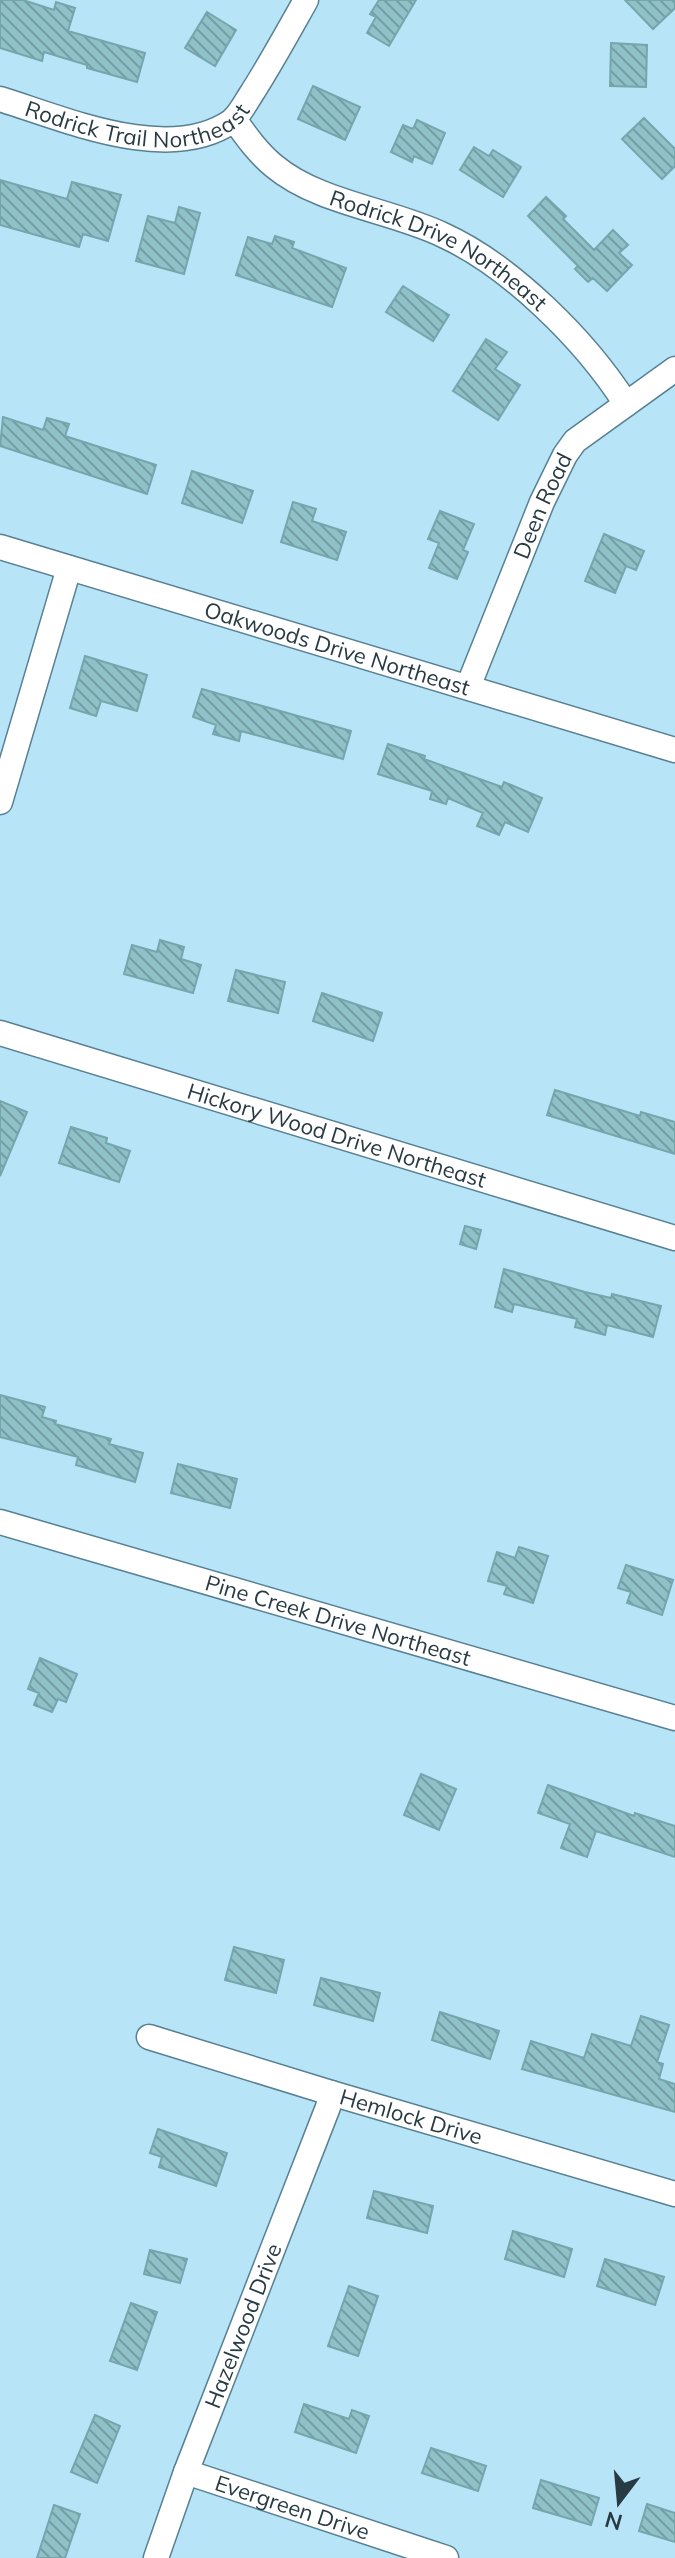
<svg xmlns="http://www.w3.org/2000/svg" width="675" height="2558" viewBox="0 0 675 2558" font-family="Mulish,sans-serif">
	<style>
		.building { fill: url(#building-back-hatch); stroke: #74a6ac; stroke-width: 2 }
		.lines { fill: none; stroke-linecap: round; stroke-linejoin: round }
		.minor-casing { stroke: #578092; stroke-width: 27 }
		.minor { stroke: #fff; stroke-width: 24 }
		.labels { text-anchor: middle; stroke-width: 7; stroke-linejoin: round; paint-order: stroke }
		.street-label { font-size: 22px; fill: #283a42; stroke: #b8e4f8 }
	</style>
	<defs>
		<pattern id="building-back-hatch" width="6" height="6" patternUnits="userSpaceOnUse" patternTransform="scale(2)"><rect width="6" height="6" fill="#8fc1c8"/><path d="M-1 5l2 2M0 0l6 6M5-1l2 2" fill="none" stroke="#759ea4"/></pattern>
	</defs>
	<rect width="100%" height="100%" fill="#b8e4f8"/>
	<path class="building" d="M0,0H23L54,10L56,2L75,8L68,31L145,53L137,82L87,68V65L44,52L42,61L0,48Z
		M379,0H416L389,46L367,33L376,17L370,14Z
		M625,0H675V8L653,29Z
		M207,12L236,30L215,66L185,48Z
		M611,43L647,45L646,87L610,86Z
		M313,86L360,107L345,140L298,119Z
		M644,118L675,149V166L662,179L622,139Z
		M417,120L445,133L432,164L414,156L412,162L391,152L403,125L413,129Z
		M474,147L489,156L493,150L521,167L503,197L460,170Z
		M0,180L67,199L72,182L121,195L108,241L83,234L79,247L0,225Z
		M546,197L566,216L563,219L594,250L613,230L628,245L619,253L632,265L607,291L593,278L588,282L575,269L578,266L528,216Z
		M179,207L200,213L184,274L136,261L148,216L175,223Z
		M275,236L294,242L292,248L346,268L332,307L236,275L248,237L272,244Z
		M403,286L449,315L433,341L386,312Z
		M486,339L507,352L495,369L520,385L498,420L453,391Z
		M3,417L43,430L47,418L69,424L65,436L156,465L147,494L0,446Z
		M192,471L253,491L242,523L182,503Z
		M293,502L316,509L312,521L346,532L337,560L281,542Z
		M440,511L474,524L463,550L468,552L457,579L429,568L439,543L428,539Z
		M604,534L644,551L636,570L626,566L615,593L585,581Z
		M85,656L147,675L137,711L101,701L96,716L70,708Z
		M202,689L351,731L343,759L241,731L239,741L213,734L216,725L193,717Z
		M388,744L425,756L424,759L502,787L504,782L542,798L528,832L505,822L499,835L477,826L483,813L448,798L446,804L430,799L432,791L378,774Z
		M160,940L184,947L181,959L201,965L193,993L124,974L132,945L157,952Z
		M236,970L285,982L278,1013L228,1001Z
		M322,993L382,1013L373,1041L313,1021Z
		M555,1090L640,1116L641,1112L675,1122V1154L547,1115Z
		M0,1101L27,1112L0,1176Z
		M71,1127L107,1138L106,1143L130,1151L119,1182L59,1163Z
		M465,1226L481,1230L476,1249L460,1244Z
		M504,1269L585,1292L611,1298L612,1294L661,1306L653,1337L607,1325L605,1335L575,1327L577,1319L514,1304L512,1312L495,1307Z
		M0,1395L45,1407L42,1417L56,1421L55,1424L111,1439L109,1444L143,1453L135,1482L76,1465L78,1457L0,1437Z
		M178,1464L237,1479L230,1508L171,1493Z
		M519,1547L548,1556L533,1603L504,1594L507,1586L488,1581L497,1552L515,1558Z
		M626,1565L673,1580L662,1615L627,1603L631,1592L618,1588Z
		M40,1658L77,1674L66,1702L58,1699L52,1712L34,1705L39,1693L28,1689Z
		M421,1774L456,1789L439,1830L404,1815Z
		M548,1785L634,1816L635,1813L675,1826V1857L596,1831L587,1857L561,1848L570,1824L538,1813Z
		M234,1947L284,1960L276,1993L225,1980Z
		M321,1978L380,1993L373,2021L314,2005Z
		M440,2012L499,2031L490,2059L432,2040Z
		M641,2016L669,2025L657,2062L663,2064L659,2079L675,2084V2112L522,2069L531,2041L584,2058L592,2034L631,2046Z
		M158,2129L227,2153L216,2186L159,2167L162,2157L150,2153Z
		M374,2191L433,2206L427,2233L367,2218Z
		M513,2231L572,2249L564,2277L505,2259Z
		M150,2250L187,2259L180,2283L144,2274Z
		M605,2259L664,2277L655,2305L597,2286Z
		M349,2286L378,2296L358,2356L328,2346Z
		M131,2303L157,2312L137,2370L110,2361Z
		M304,2404L349,2419L352,2410L369,2416L356,2453L295,2432Z
		M95,2415L120,2426L97,2483L71,2472Z
		M431,2448L486,2466L478,2491L422,2473Z
		M541,2480L599,2498L591,2525L533,2508Z
		M647,2504L675,2513V2542L639,2531Z
		M54,2505L80,2514L65,2558H37Z"/>
	<g class="lines">
		<defs>
			<g id="minor">
				<path id="s1" d="M0,99C65,119 169,165 232,121C239,115 245,104 250,96C270,65 288,32 306,0"/>
				<path id="s2" d="M234,119C246,136 258,153 274,166C318,203 391,210 443,235C511,266 586,341 626,404"/>
				<path id="s3" d="M0,547L675,750"/>
				<path id="s4" d="M468,687L542,502L565,455L575,441L675,369"/>
				<path d="M0,802L69,568"/>
				<path id="s5" d="M0,1033L675,1238"/>
				<path id="s6" d="M0,1522L675,1718"/>
				<path id="s7" d="M149,2037L331,2093L675,2194"/>
				<path id="s8" d="M186,2472L446,2558"/>
				<path id="s9" d="M156,2558L186,2472L328,2107L331,2093"/>
			</g>
		</defs>
		<use href="#minor" class="minor-casing"/>
		<use href="#minor" class="minor"/>
	</g>
	<g class="labels">
		<g class="street-label">
			<text dy="8" stroke="none"><textPath href="#s1" startOffset="144">Rodrick Trail Northeast</textPath></text>
			<text dy="8" stroke="none"><textPath href="#s2" startOffset="248">Rodrick Drive Northeast</textPath></text>
			<text dy="8" stroke="none"><textPath href="#s4" startOffset="196">Deen Road</textPath></text>
			<text dy="8" stroke="none"><textPath href="#s3" startOffset="352">Oakwoods Drive Northeast</textPath></text>
			<text dy="8" stroke="none"><textPath href="#s5" startOffset="352">Hickory Wood Drive Northeast</textPath></text>
			<text dy="8" stroke="none"><textPath href="#s6" startOffset="352">Pine Creek Drive Northeast</textPath></text>
			<text dy="8" stroke="none"><textPath href="#s7" startOffset="274">Hemlock Drive</textPath></text>
			<text dy="8" stroke="none"><textPath href="#s9" startOffset="248">Hazelwood Drive</textPath></text>
			<text dy="8" stroke="none"><textPath href="#s8" startOffset="112">Evergreen Drive</textPath></text>
		</g>
	</g>
	<g transform="translate(619 2502) rotate(196)" stroke="#b8e4f8" stroke-width="6" paint-order="stroke">
	<path d="M0-6L14 30L0 20L-14 30Z" fill="#283a42"/>
	<text y="-12" font-size="22" font-weight="bold" text-anchor="middle" fill="#283a42">N</text>
	</g>
</svg>
